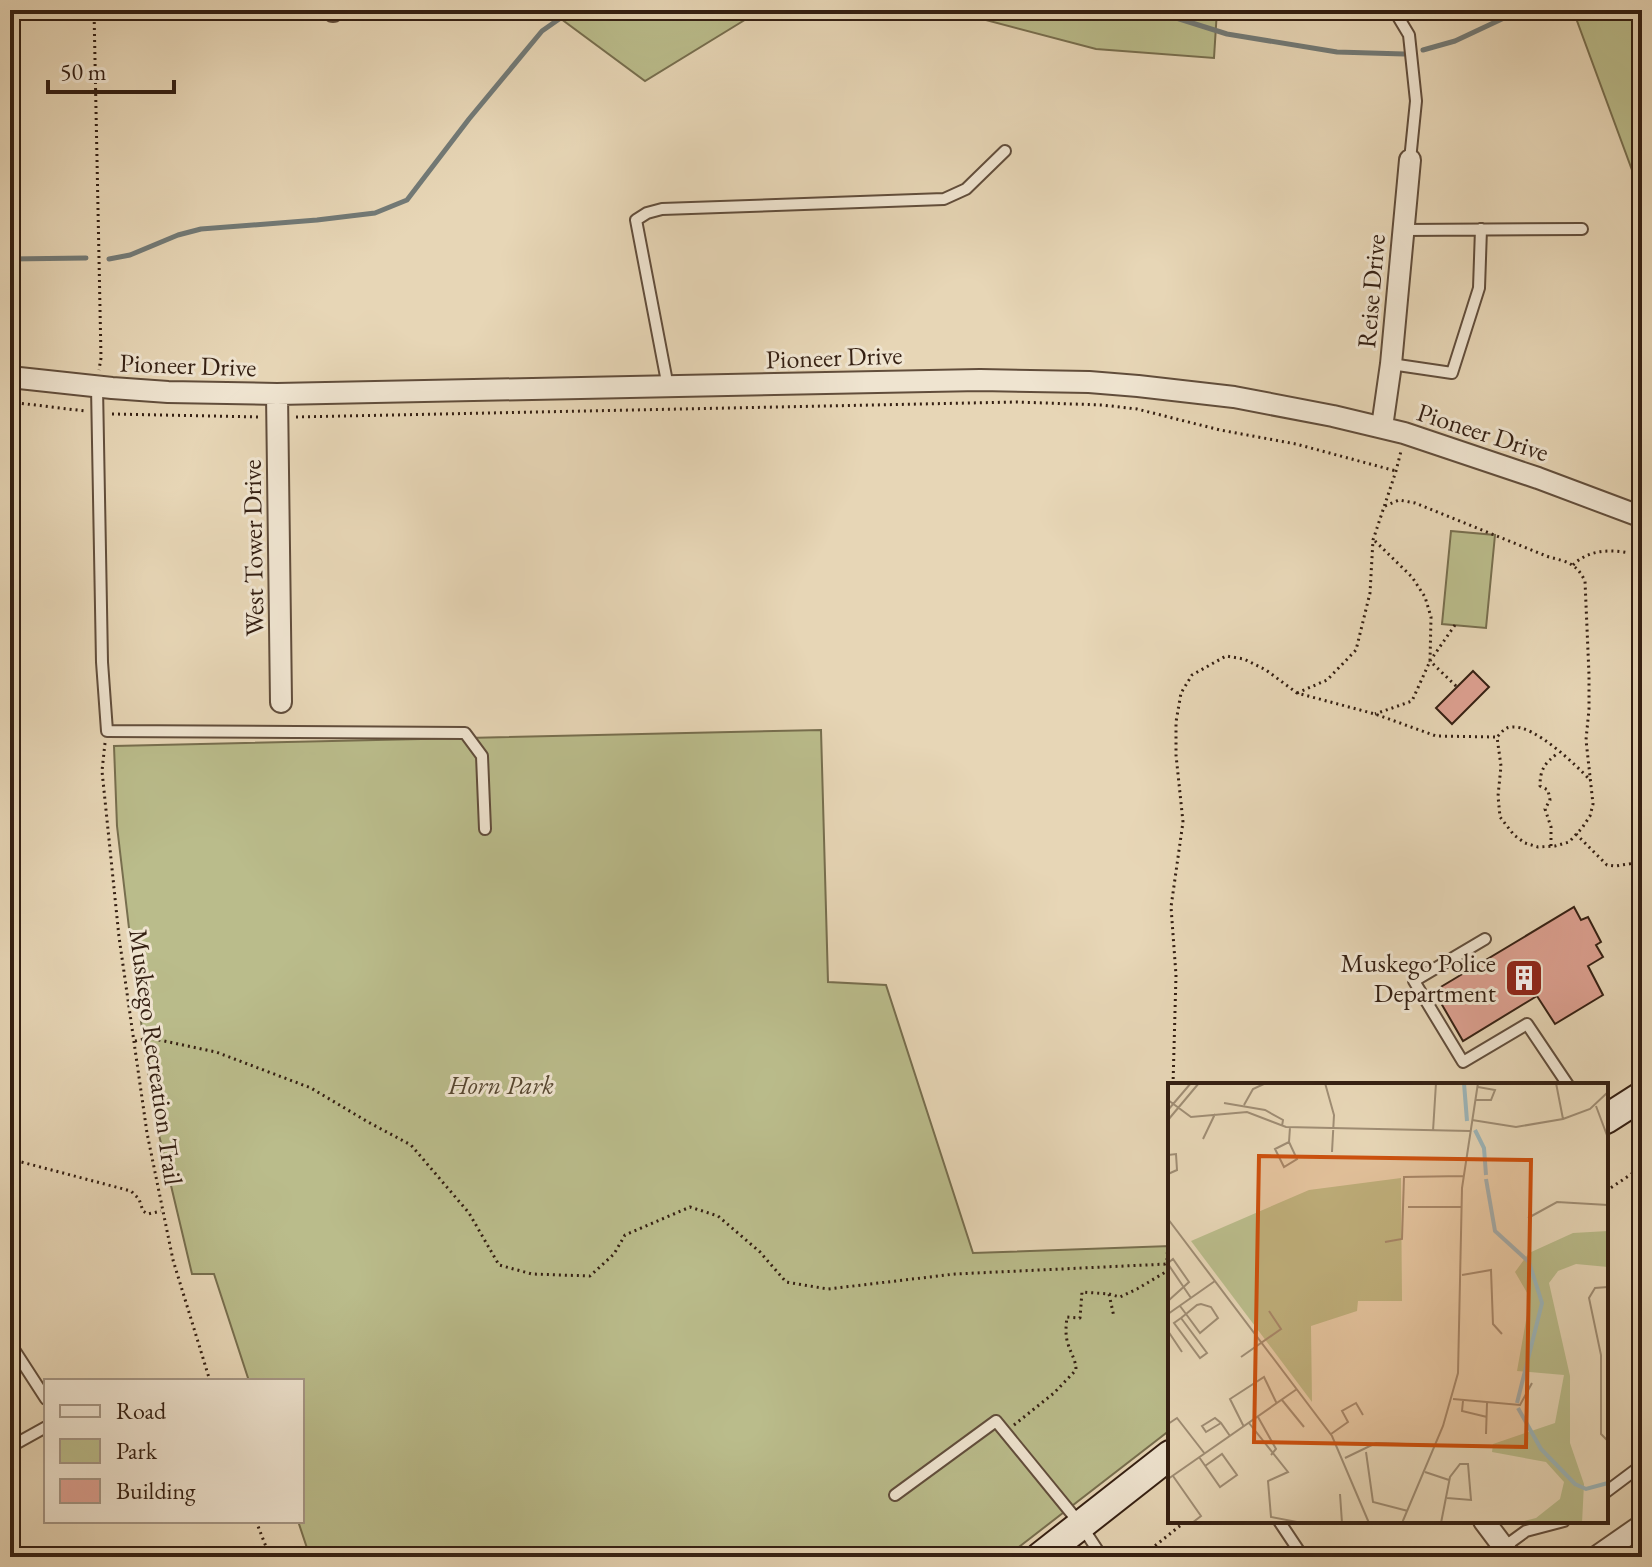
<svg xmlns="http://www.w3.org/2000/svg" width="1652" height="1567" viewBox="0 0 1652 1567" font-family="'EB Garamond',serif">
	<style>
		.green { fill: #babc8b; stroke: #776e4e; stroke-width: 2 }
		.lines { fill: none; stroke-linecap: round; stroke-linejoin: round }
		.stream { stroke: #727a77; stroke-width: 5 }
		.building { fill: #dea192; stroke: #341f12; stroke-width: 2 }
		.service-casing { stroke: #614d3b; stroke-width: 14 }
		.minor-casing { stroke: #614d3b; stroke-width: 24 }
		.secondary-casing { stroke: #341f12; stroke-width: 32 }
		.path { stroke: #341f12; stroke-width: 3; stroke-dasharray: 2 4; stroke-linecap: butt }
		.service { stroke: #efe4d0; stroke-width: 10 }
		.minor { stroke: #efe4d0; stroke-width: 20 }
		.secondary { stroke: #efe4d0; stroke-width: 28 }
		.labels { text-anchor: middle; stroke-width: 6; stroke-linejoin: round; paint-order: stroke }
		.street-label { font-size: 26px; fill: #341f12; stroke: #efe4d0 }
		.poi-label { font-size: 26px; fill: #341f12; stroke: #efe4d0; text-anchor: end }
		.park-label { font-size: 26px; font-style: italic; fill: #564630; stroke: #efe4d0 }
		.inset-river { fill: none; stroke: #9cb6ba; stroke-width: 4 }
		.inset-road { fill: none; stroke: #9f8d74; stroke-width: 2 }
		.view { fill: #cd500d; fill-opacity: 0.15; stroke: #cd500d; stroke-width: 4 }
		.inset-edge { fill: none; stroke: #341f12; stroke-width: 4 }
	</style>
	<rect width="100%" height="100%" fill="#e7d6b6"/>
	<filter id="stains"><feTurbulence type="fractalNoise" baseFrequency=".0025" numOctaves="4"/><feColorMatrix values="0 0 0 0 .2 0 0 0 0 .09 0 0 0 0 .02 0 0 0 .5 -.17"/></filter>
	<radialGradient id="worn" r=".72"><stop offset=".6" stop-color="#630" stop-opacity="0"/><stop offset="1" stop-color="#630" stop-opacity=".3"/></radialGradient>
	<path class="green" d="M549,10H761L645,81Z
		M948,10H1217L1214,58L1096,49Z
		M1573,10H1642V190L1639,189Z
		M1451,531L1495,535L1486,628L1442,624Z
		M821,730L828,982L886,985L973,1253L1170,1246V1430L1006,1557H310L298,1521H302V1381H249L214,1274H192L154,1114L135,979L117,826L114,746Z"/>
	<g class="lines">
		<path class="stream" d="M1151,10L1227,34L1337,52L1404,54
			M1423,50L1455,41L1521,10
			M10,259L86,258
			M109,259L130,255L178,235L201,229L317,220L375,213L407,200L469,119L542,31L572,10"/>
	</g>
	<path class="building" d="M1473,671L1489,687L1452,724L1436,708Z
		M1574,907L1581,920L1588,917L1601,942L1596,945L1603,957L1588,966L1603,995L1555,1024L1537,996L1463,1041L1434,991Z"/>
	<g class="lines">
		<defs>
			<path id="service" d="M1391,10L1397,15L1409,35L1416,101L1410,160
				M1403,230L1582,229
				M1391,364L1452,373L1479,288L1481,229
				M97,387L102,662L107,731L465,733L482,756L485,829
				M668,387L636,220L647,213L662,209L944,199L966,189L1005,151
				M1642,548L1638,578L1642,804
				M1485,939L1414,981L1463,1062L1527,1024L1568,1085
				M10,1349L13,1348L46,1399
				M10,1447L46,1427
				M1606,1492L1642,1465
				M895,1495L996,1421L1081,1525L1102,1557
				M1279,1521L1303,1557
				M1504,1547L1526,1531L1564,1521"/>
			<path id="minor" d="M332,10L333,11
				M10,377L112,388L168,392L277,394L980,380L1089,382L1138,386L1234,397L1333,416L1404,433L1538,478L1642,517
				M277,394L281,702
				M1382,427L1391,364L1410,160
				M1484,1521L1511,1557
				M1596,1557L1642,1525"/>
			<path id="secondary" d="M1606,1119L1642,1096
				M1040,1557L1170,1455"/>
		</defs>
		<use href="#service" class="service-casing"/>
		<use href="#minor" class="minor-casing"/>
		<use href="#secondary" class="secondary-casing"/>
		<path class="path" d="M94,10L101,358L99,370
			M10,402L85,411
			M112,414L260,417
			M296,417L1016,402L1102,405L1137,409L1220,430L1296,444L1396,471
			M1385,506L1399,500L1415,503L1549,557C1568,562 1576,563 1585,581L1589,675V709L1586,740L1593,804L1590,816L1582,828L1569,842L1555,846L1538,847L1525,843L1514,835L1500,817L1498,796L1501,766L1497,737C1502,732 1505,727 1512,727C1535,725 1576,765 1591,781
			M1375,541L1412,577L1425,597L1431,617L1430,661L1412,701L1375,714
			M1573,565C1588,550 1609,549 1629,553
			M1455,625L1430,661L1457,687
			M1297,693L1327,680L1356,650L1370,593L1373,540L1396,471L1401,451
			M105,743L102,771L119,937L147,1133L173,1260L210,1381
			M1576,834L1607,865L1615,866L1642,862
			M1551,846V827L1545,809L1550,800L1548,790L1540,786C1540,769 1545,763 1558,753
			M135,1041L150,1038L216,1052L311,1088L368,1122L411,1145L469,1213L499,1265L532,1274L590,1276L614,1254L625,1235L690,1207L718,1216L760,1252L786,1282L828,1289L955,1274L1167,1264
			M1173,1085L1176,975L1171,907L1183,822L1176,755V722L1181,693L1192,675L1226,656L1244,659L1266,670L1297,693L1375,714L1436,736L1495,737
			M10,1159L131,1191L139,1199L143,1211L148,1214L161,1211
			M1170,1174L1167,1264L1170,1274
			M1606,1191L1642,1167
			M1109,1294L1120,1297L1137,1289L1169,1270
			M1014,1425L1054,1393L1076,1370C1076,1360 1071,1354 1068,1344C1065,1335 1066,1326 1067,1317L1080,1318L1082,1292L1109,1294L1114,1317
			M256,1521L270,1557
			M1141,1557L1186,1521"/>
		<use href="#service" class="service"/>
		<use href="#minor" class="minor"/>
		<use href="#secondary" class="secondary"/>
	</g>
	<defs>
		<symbol id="building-square" viewBox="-11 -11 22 22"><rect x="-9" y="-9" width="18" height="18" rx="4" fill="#8f2418" stroke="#efe4d0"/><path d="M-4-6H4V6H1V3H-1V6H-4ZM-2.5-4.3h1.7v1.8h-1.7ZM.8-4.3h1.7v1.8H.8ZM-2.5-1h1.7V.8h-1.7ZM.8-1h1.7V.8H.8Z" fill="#fff"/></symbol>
	</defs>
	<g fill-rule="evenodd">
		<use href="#building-square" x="1502" y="956" width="44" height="44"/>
	</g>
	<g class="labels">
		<g class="street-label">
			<text transform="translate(1371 291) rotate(-85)" y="9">Reise Drive</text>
			<text transform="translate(834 357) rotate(-2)" y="9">Pioneer Drive</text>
			<text transform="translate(188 365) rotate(2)" y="9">Pioneer Drive</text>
			<text transform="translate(1483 432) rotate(18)" y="9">Pioneer Drive</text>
			<text transform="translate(253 548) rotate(-91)" y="9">West Tower Drive</text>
			<text transform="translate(156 1057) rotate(82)" y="9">Muskego Recreation Trail</text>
		</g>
		<g class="poi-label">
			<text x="1496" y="972">Muskego Police<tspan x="1496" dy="30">Department</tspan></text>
		</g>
		<g class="park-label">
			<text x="501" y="1094">Horn Park</text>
		</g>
	</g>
	<g transform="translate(1168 1083)">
		<rect width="440" height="440" fill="#e7d6b6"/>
		<path d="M233,95L234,218H190L189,228L143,243L144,319L23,158L141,107ZM440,148V184L408,181L390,188L381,200L402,293V360L416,401L414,440H348L368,435L392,416L396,399L378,379L324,369L325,361L387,340L396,292L349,288L362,215L347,189L361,170L405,150Z" fill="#babc8b"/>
		<path class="inset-river" d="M296,0L299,38M307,47L316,65L318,92M318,96L327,148L361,179L374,220L349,320M350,325L373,366L407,401L418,406L440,400"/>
		<path class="inset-road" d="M157,0L166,32L164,69M388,0L395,36M0,17L23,34L79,29L118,44L302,48M307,17H323L327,7L310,4M56,20L97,27L115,37L114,43M76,22L85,6L98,0M428,23L440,55M0,27L23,0M0,37L31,0M304,37L348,44L395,36L422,26L440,9M265,48L268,0M35,56L47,31M121,59L129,76L116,84L107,66L121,59L122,44M0,72L8,71L9,87L0,91M240,124H294M360,135L389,119L440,122M0,136L164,353L201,440M217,159L234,156L236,94L295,93M0,180L5,176L21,199L0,218M0,181L23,215M294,192L323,187L325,241L334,251M440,204L427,205L421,215L433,272V351L440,358M12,223L18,231L32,250L50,235L43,224L33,221L29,222L18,231L13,235L6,240L32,275L39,270L13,235M0,231L47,198M0,248L14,269M73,274L113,246L101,228M285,316L352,322L364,300M114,317L136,344M295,318L294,328L319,334M90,334L108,366L103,372M53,340L38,349L34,343L47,335L53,340L62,353M81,340L120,389L100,398L103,434L134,440M0,341L9,335L37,371M76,344L62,316L96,294L109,321M163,351L180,339L174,328L188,320L195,332M318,351L319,320M198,369L205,419L240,428M31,374L52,404L69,392L54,371L37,383M177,375L208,360L268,362M257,389L281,397M5,393L33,433L24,440M0,396L129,306M172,411L174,440M234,440L275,343L290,290L294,105L310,0M273,440L282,394L292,381H300L303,417L279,415"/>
		<path class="view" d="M91,73L363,77L358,364L86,359Z"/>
		<rect width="440" height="440" class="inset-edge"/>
	</g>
	<rect width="1652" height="1567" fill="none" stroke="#e7d6b6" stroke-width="40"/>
	<rect x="12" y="12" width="1628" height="1543" fill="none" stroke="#341f12" stroke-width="4"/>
	<rect x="20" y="20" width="1612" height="1527" fill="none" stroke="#341f12" stroke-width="2"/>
	<rect x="44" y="1379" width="260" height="144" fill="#efe4d0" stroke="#a49584" stroke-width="2"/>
	<rect x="60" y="1405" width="40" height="12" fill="#efe4d0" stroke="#a49584" stroke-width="2"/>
	<text x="116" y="1419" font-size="24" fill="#341f12">Road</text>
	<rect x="60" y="1439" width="40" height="24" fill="#babc8b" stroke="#a49584" stroke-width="2"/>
	<text x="116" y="1459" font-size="24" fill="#341f12">Park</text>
	<rect x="60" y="1479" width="40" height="24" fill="#dea192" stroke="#a49584" stroke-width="2"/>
	<text x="116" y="1499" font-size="24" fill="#341f12">Building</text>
	<path d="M48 80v12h126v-12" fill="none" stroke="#341f12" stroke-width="4"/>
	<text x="60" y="80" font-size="24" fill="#341f12" stroke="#efe4d0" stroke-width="6" paint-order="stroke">50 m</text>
	<rect width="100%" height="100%" filter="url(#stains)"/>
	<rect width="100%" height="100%" fill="url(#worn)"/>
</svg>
